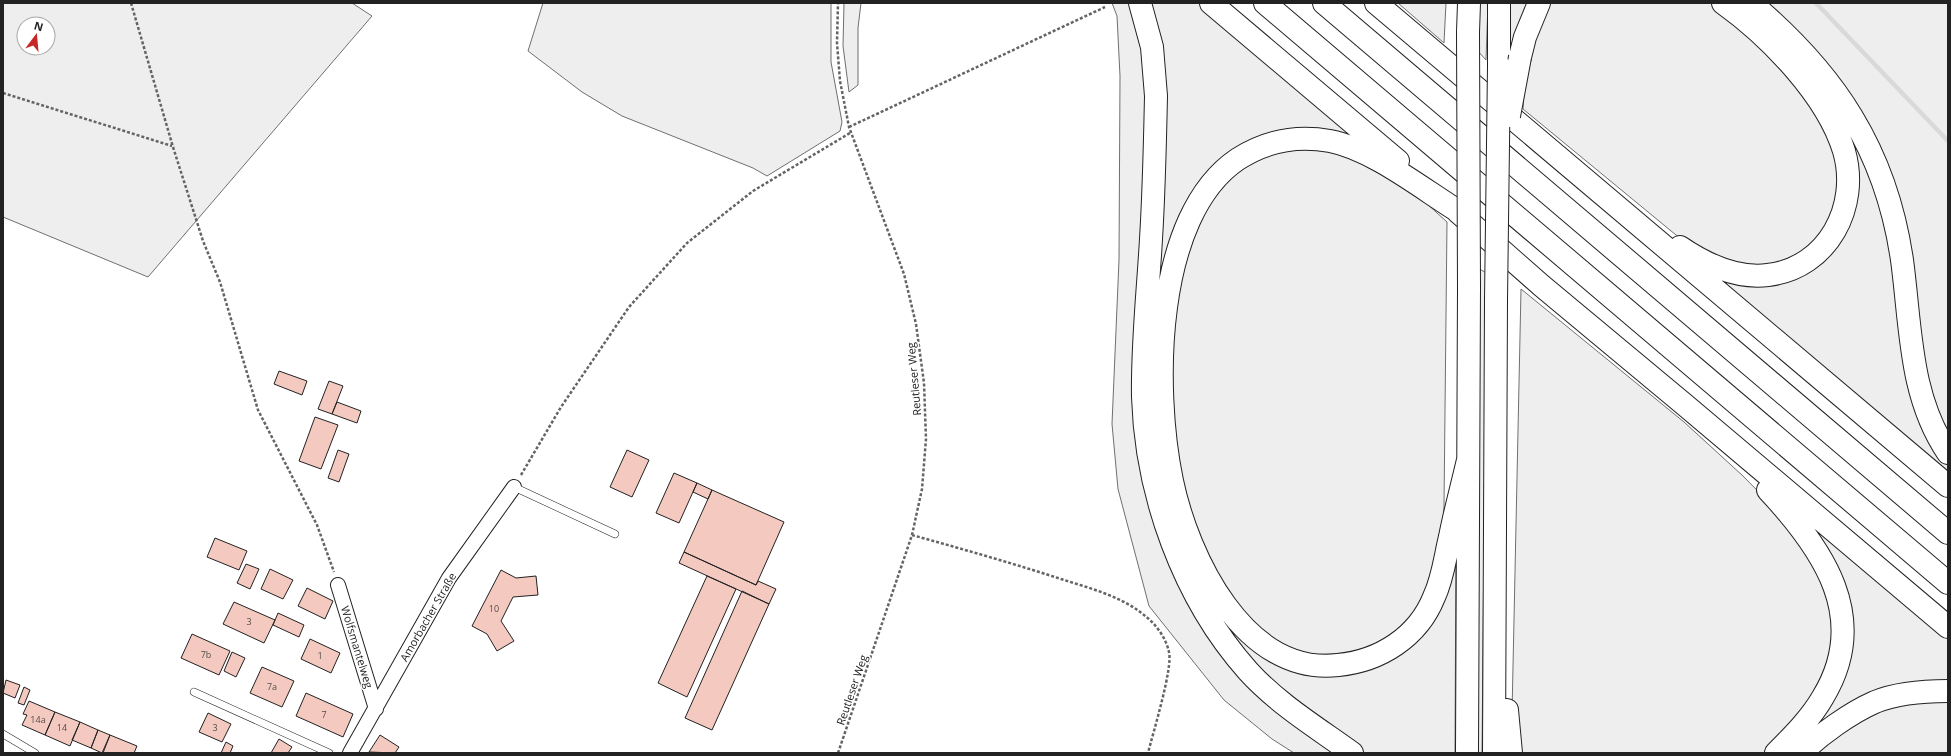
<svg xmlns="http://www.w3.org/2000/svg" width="1951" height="756" viewBox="0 0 1951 756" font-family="'Open Sans',sans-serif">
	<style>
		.green { fill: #eee; stroke: #6f6f6f; fill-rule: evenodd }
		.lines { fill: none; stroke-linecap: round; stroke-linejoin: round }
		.stream { stroke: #d9d9d9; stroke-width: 4.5 }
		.building { fill: #f3c9c0; stroke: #222 }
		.lane-casing { stroke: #222; stroke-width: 8 }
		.street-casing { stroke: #222; stroke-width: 16 }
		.highway-casing { stroke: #222; stroke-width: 24 }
		.path { stroke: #646464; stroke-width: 2.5; stroke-dasharray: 3 2; stroke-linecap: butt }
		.lane { stroke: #fff; stroke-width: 7 }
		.street { stroke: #fff; stroke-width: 14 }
		.highway { stroke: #fff; stroke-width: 22 }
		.highway-bridge-casing { stroke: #222; stroke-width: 24; stroke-linecap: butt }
		.highway-bridge { stroke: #fff; stroke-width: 22 }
		.labels { text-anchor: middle; stroke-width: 3; stroke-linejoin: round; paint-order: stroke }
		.number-label { font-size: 9px; fill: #564c4a }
		.street-label { font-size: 11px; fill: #222; stroke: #fff }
	</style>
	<rect width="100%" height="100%" fill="#fff"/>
	<path class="green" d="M3,3H352L372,16L148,277L3,217ZM24,24H48V48H24Z
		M543,3H831V62L842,122L840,131L767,176L753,168L622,116L582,92L528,51Z
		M844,3H861L858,28V85L849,92L843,46Z
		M1112,3H1132L1147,64L1146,170L1183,587L1338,753H1294L1272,739L1224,700L1149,606L1118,489L1112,424L1119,260L1120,76L1117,16Z
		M1147,3H1201L1357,134C1343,141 1335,137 1320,135C1291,131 1257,133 1233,152C1218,164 1204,178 1194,195C1182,214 1177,236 1171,258C1167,275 1161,292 1158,309C1156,322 1156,335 1155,348C1154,362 1152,377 1152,391C1156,485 1195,646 1303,668C1324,673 1344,673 1364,666C1426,647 1444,593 1456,536L1455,753H1362L1322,726L1293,705L1264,680L1244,657L1223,629L1204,598L1189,568L1173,530L1159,471L1150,400L1162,116C1161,79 1162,37 1147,3Z
		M1398,3H1446L1444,43Z
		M1478,3H1488L1486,60L1477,50Z
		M1507,3H1530L1510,70Z
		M1545,3H1712L1732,19L1775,58L1827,126L1843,193L1815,246L1779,264L1742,266L1702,253L1676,235L1523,109L1527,49Z
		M1743,3L1866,156L1948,463V474L1707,269L1802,270L1855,172Z
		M1767,3H1948V440L1930,402L1898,213Z
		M1305,144L1357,157L1425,202L1447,222L1444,506L1442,535L1429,591L1401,630L1364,653L1302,655L1255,631L1218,583L1179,483L1169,393L1179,273L1207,198L1242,163Z
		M1478,268L1488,274L1486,320L1482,753H1474Z
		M1521,289L1684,422L1743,476L1791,525L1812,558L1834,613L1833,658L1805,711L1763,753H1516L1512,714Z
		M1804,517L1948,637V683L1802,736L1846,662Z
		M1948,698V753H1810L1875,710L1903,703Z"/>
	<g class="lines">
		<path class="stream" d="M1816,3L1948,141"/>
	</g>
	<path class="building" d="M279,371L307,381L302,395L274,384Z
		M329,381L343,386L332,414L318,409Z
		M337,402L361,411L357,423L332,414Z
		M315,417L338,425L321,469L299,461Z
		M338,450L349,454L339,482L328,478Z
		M627,450L649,460L632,497L610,487Z
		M674,473L697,483L679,523L656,513Z
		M697,483L712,490L708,499L693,492Z
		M712,490L784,522L756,585L684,552Z
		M215,538L247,551L239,570L207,557Z
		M684,552L756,585L758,581L776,589L769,604L679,563Z
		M246,564L259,569L250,589L237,583Z
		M270,569L293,580L283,599L261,589Z
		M501,570L516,578L536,576L538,595L513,597L501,621L514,641L497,651L487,634L472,626Z
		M707,576L736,589L687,697L658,683Z
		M307,588L333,601L325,619L298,606Z
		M742,591L769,604L712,730L685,718Z
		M234,602L275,620L264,643L223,624Z
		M278,613L304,625L299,637L273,625Z
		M192,634L230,651L219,675L181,658Z
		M310,639L340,653L331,673L301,659Z
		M232,652L245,658L236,677L224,671Z
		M262,667L294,681L282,707L250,693Z
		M6,680L20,685L15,698L3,693Z
		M24,687L30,690L24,705L18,703Z
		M306,693L353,714L343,737L296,716Z
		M29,701L55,712L45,735L22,725L27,715L23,714Z
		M55,712L80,722L70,746L45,735Z
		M208,713L231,724L222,742L199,732Z
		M80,722L98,730L91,748L72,740Z
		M98,730L110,735L102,753L91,748Z
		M110,735L137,746L134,753H103Z
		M380,735L399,747L395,753L369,752Z
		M279,739L292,747L288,753H271Z
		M226,742L233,746L230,753H221Z"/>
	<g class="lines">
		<defs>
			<path id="lane" d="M514,487L615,534
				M194,692L329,753
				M3,734L35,753"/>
			<path id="street" d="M338,585L376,709
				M350,753L449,578L514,487"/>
			<path id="highway" d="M1140,3L1152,47L1156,96C1155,143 1154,191 1151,239C1148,292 1142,345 1143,397C1146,494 1183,598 1248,671C1278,704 1316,727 1352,753
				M1211,3L1398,161
				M1265,3L1948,583
				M1324,3L1948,533
				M1376,3L1948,486
				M1499,3V66
				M1751,3C1835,74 1886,150 1902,260C1911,326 1909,396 1948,453
				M1468,32L1469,3
				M1520,57L1525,37L1539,3
				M1458,211C1421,188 1372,149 1330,141C1297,135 1266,141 1238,159C1153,216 1153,390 1172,481C1188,557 1244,676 1338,665C1380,661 1418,637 1434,597C1443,578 1445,557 1450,537C1455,511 1462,486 1468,460
				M1458,212L1542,286L1685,405L1948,627
				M1680,247C1705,264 1737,279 1768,275C1828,268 1860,206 1844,151C1827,95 1769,36 1723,3
				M1768,490C1823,549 1871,618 1823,697C1811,718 1793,736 1776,753
				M1507,710L1511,753
				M1467,753L1469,287
				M1494,753L1496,300
				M1801,753C1821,734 1850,713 1875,702C1897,693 1925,691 1948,691"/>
		</defs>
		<use href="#lane" class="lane-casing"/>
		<use href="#street" class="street-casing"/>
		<use href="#highway" class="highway-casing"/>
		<path class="path" d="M131,3L173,147L203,241L220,282L258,410L317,525L334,572
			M3,93L172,146
			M849,127L1105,7
			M521,475L561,407L629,307L687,243L753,191L850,133
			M912,535C962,549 1012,563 1061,579C1089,588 1121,596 1144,615C1156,624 1166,638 1169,652C1173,668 1153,733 1148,753
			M838,753L912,535L922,489L926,439L924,383L916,324L904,274L849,127L840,81L837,43L838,3"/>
		<use href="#lane" class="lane"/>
		<use href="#street" class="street"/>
		<use href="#highway" class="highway"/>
		<defs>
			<path id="highway-bridge" d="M1468,32L1469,287
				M1509,116L1520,57
				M1496,300L1499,66"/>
		</defs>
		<use href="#highway-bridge" class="highway-bridge-casing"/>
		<use href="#highway-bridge" class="highway-bridge"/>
	</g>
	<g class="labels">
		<g class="number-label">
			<text x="494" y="612">10</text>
			<text x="249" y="625">3</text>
			<text x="206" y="658">7b</text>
			<text x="320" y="659">1</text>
			<text x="272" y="690">7a</text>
			<text x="324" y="718">7</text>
			<text x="38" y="723">14a</text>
			<text x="62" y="731">14</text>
			<text x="215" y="731">3</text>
		</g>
		<g class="street-label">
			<text transform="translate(914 379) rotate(-95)" y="4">Reutleser Weg</text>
			<text transform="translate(428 617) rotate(-60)" y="4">Amorbacher Straße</text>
			<text transform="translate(357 647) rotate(73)" y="4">Wolfsmantelweg</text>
			<text transform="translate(852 690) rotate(-71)" y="4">Reutleser Weg</text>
		</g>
	</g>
	<rect width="1951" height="756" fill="none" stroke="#222222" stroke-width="8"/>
	<g transform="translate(36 36) rotate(16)"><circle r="19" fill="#ffffff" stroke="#a7a7a7"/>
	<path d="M0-3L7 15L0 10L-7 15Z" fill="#c62828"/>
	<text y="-6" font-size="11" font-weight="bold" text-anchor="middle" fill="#222222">N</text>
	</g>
</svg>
